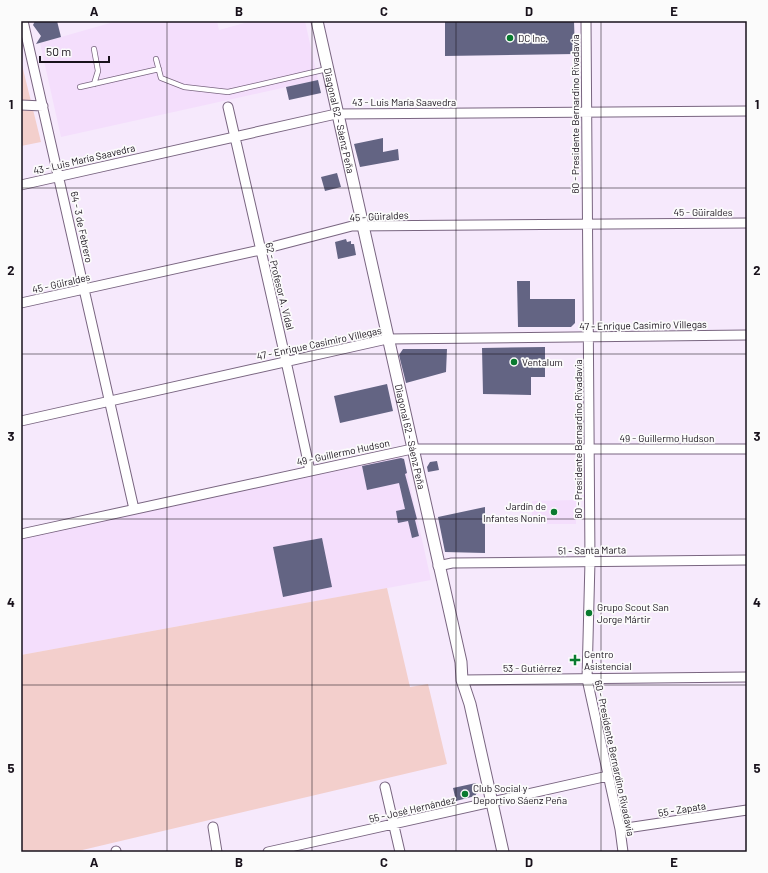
<svg xmlns="http://www.w3.org/2000/svg" width="768" height="873" viewBox="0 0 768 873" font-family="Barlow,sans-serif">
	<style>
		.built { fill: #f4defc }
		.green { fill: #f3cfcc }
		.building { fill: #636483 }
		.lines { fill: none; stroke-linecap: round; stroke-linejoin: round }
		.service-casing { stroke: #796580; stroke-width: 6 }
		.minor-casing { stroke: #796580; stroke-width: 11 }
		.tertiary-casing { stroke: #796580; stroke-width: 13 }
		.service { stroke: #fff; stroke-width: 4.5 }
		.minor { stroke: #fff; stroke-width: 9 }
		.tertiary { stroke: #fff; stroke-width: 11 }
		.grid { fill: none; stroke: #19121c; stroke-width: 1; stroke-opacity: 0.55 }
		.poi-dot { fill: #097a2f; stroke: #fbfbfb; stroke-width: 1.5 }
		.labels { text-anchor: middle; stroke-width: 3.5; stroke-linejoin: round; paint-order: stroke }
		.poi-label { font-size: 10px; fill: #19121c; stroke: #fbfbfb; text-anchor: start }
		.street-label { font-size: 10px; fill: #19121c; stroke: #fbfbfb }
		.neatline { fill: none; stroke: #19121c; stroke-width: 1.5 }
		.grid-label { font-size: 13px; text-anchor: middle; font-weight: bold; fill: #19121c }
	</style>
	<rect width="100%" height="100%" fill="#f6e9fc"/>
	<path class="built" d="M117,21H217L219,30L252,21H305L318,80L61,137L40,43Z
		M400,457L404,459L431,580L21,655V538Z
		M576,500V524H532V501Z"/>
	<path class="green" d="M21,61L41,142L21,146Z
		M387,588L410,687L428,684L447,764L74,852H21V655Z"/>
	<path class="building" d="M35,21H57L61,37L36,44L41,36L33,25Z
		M445,21H574L575,54L445,56Z
		M318,80L321,93L289,100L286,87Z
		M383,138V152L398,149L399,160L360,167L354,144Z
		M337,173L341,187L325,191L321,177Z
		M346,239L347,242L351,241V244H354L356,255L338,259L335,242Z
		M517,281H530V299H575V323L571,327H518Z
		M545,347V377H531V395L483,394L482,348Z
		M403,349H447L446,372L406,383L399,355Z
		M387,384L393,411L340,423L334,396Z
		M401,458L404,459L407,473L405,474L417,519L415,520L419,536L412,538L408,521L398,523L396,511L405,509L399,483L367,490L362,466Z
		M437,461L439,470L428,472L427,467L430,462Z
		M485,507V553L445,552L438,517Z
		M322,538L332,587L283,597L273,547Z
		M476,783L478,791L475,796L456,801L453,788Z"/>
	<g class="lines">
		<defs>
			<path id="service" d="M94,49L98,71L94,84
				M156,59L161,78L184,87L228,92L327,69
				M80,87L159,69"/>
			<path id="minor" d="M23,21L134,509
				M586,21L590,561L587,679L620,829L623,852
				M21,105L43,106
				M228,107C256,228 284,349 310,471
				M21,185L336,114L747,111
				M21,303L260,250L352,226L747,223
				M21,421L387,339L747,335
				M21,534L412,449H747
				M438,566L452,563L747,560
				M462,680L747,677
				M385,787L400,852
				M213,827L217,852
				M620,829L747,810
				M116,851V852
				M268,852L608,776"/>
			<g id="tertiary">
				<path id="s1" d="M317,21L461,662L462,680L470,704L503,852"/>
			</g>
		</defs>
		<use href="#service" class="service-casing"/>
		<use href="#minor" class="minor-casing"/>
		<use href="#tertiary" class="tertiary-casing"/>
		<use href="#service" class="service"/>
		<use href="#minor" class="minor"/>
		<use href="#tertiary" class="tertiary"/>
	</g>
	<path class="grid" d="M167,21V852M312,21V852M456,21V852M601,21V852M21,188H747M21,354H747M21,519H747M21,685H747"/>
	<g class="poi-dot">
		<circle cx="510" cy="38" r="4"/>
		<circle cx="514" cy="362" r="4"/>
		<circle cx="554" cy="512" r="4"/>
		<circle cx="589" cy="613" r="4"/>
		<path d="M573 654h4v4h4v4h-4v4h-4v-4h-4v-4h4z"/>
		<circle cx="465" cy="794" r="4"/>
	</g>
	<g class="labels">
		<g class="poi-label">
			<text x="518" y="42">DC Inc.</text>
			<text x="522" y="366">Ventalum</text>
			<text x="546" y="510" text-anchor="end">Jardín de<tspan x="546" dy="12">Infantes Nonin</tspan></text>
			<text x="597" y="611">Grupo Scout San<tspan x="597" dy="12">Jorge Mártir</tspan></text>
			<text x="584" y="658">Centro<tspan x="584" dy="12">Asistencial</tspan></text>
			<text x="473" y="792">Club Social y<tspan x="473" dy="12">Deportivo Sáenz Peña</tspan></text>
		</g>
		<g class="street-label">
			<text x="404" y="106">43 - Luis María Saavedra</text>
			<text transform="translate(575 114) rotate(-90)" y="4">60 - Presidente Bernardino Rivadavia</text>
			<text dy="4" stroke="none"><textPath href="#s1" startOffset="102">Diagonal 62 - Sáenz Peña</textPath></text>
			<text transform="translate(84 159) rotate(-13)" y="4">43 - Luis María Saavedra</text>
			<text x="703" y="216">45 - Güiraldes</text>
			<text transform="translate(379 216) rotate(-3)" y="4">45 - Güiraldes</text>
			<text transform="translate(82 227) rotate(78)" y="4">64 - 3 de Febrero</text>
			<text transform="translate(61 283) rotate(-13)" y="4">45 - Güiraldes</text>
			<text transform="translate(280 286) rotate(76)" y="4">62 - Profesor A. Vidal</text>
			<text transform="translate(643 325) rotate(-1)" y="4">47 - Enrique Casimiro Villegas</text>
			<text transform="translate(319 343) rotate(-12)" y="4">47 - Enrique Casimiro Villegas</text>
			<text dy="4" stroke="none"><textPath href="#s1" startOffset="426">Diagonal 62 - Sáenz Peña</textPath></text>
			<text x="667" y="442">49 - Guillermo Hudson</text>
			<text transform="translate(578 439) rotate(-90)" y="4">60 - Presidente Bernardino Rivadavia</text>
			<text transform="translate(343 452) rotate(-12)" y="4">49 - Guillermo Hudson</text>
			<text transform="translate(592 550) rotate(-1)" y="4">51 - Santa Marta</text>
			<text x="532" y="672">53 - Gutiérrez</text>
			<text transform="translate(615 758) rotate(78)" y="4">60 - Presidente Bernardino Rivadavia</text>
			<text transform="translate(412 809) rotate(-13)" y="4">55 - José Hernández</text>
			<text transform="translate(682 809) rotate(-9)" y="4">55 - Zapata</text>
		</g>
	</g>
	<rect width="768" height="873" fill="none" stroke="#fbfbfb" stroke-width="44"/>
	<path d="M40 56v6h69v-6" fill="none" stroke="#19121c" stroke-width="2"/>
	<text x="46" y="56" font-size="12" fill="#19121c" stroke="#fbfbfb" stroke-width="3" paint-order="stroke">50 m</text>
	<rect x="22" y="22" width="724" height="829" class="neatline"/>
	<g class="grid-label">
		<text x="94" y="16">A</text>
		<text x="239" y="16">B</text>
		<text x="384" y="16">C</text>
		<text x="529" y="16">D</text>
		<text x="674" y="16">E</text>
		<text x="11" y="109">1</text>
		<text x="757" y="109">1</text>
		<text x="11" y="275">2</text>
		<text x="757" y="275">2</text>
		<text x="11" y="441">3</text>
		<text x="757" y="441">3</text>
		<text x="11" y="607">4</text>
		<text x="757" y="607">4</text>
		<text x="11" y="773">5</text>
		<text x="757" y="773">5</text>
		<text x="94" y="867">A</text>
		<text x="239" y="867">B</text>
		<text x="384" y="867">C</text>
		<text x="529" y="867">D</text>
		<text x="674" y="867">E</text>
	</g>
</svg>
